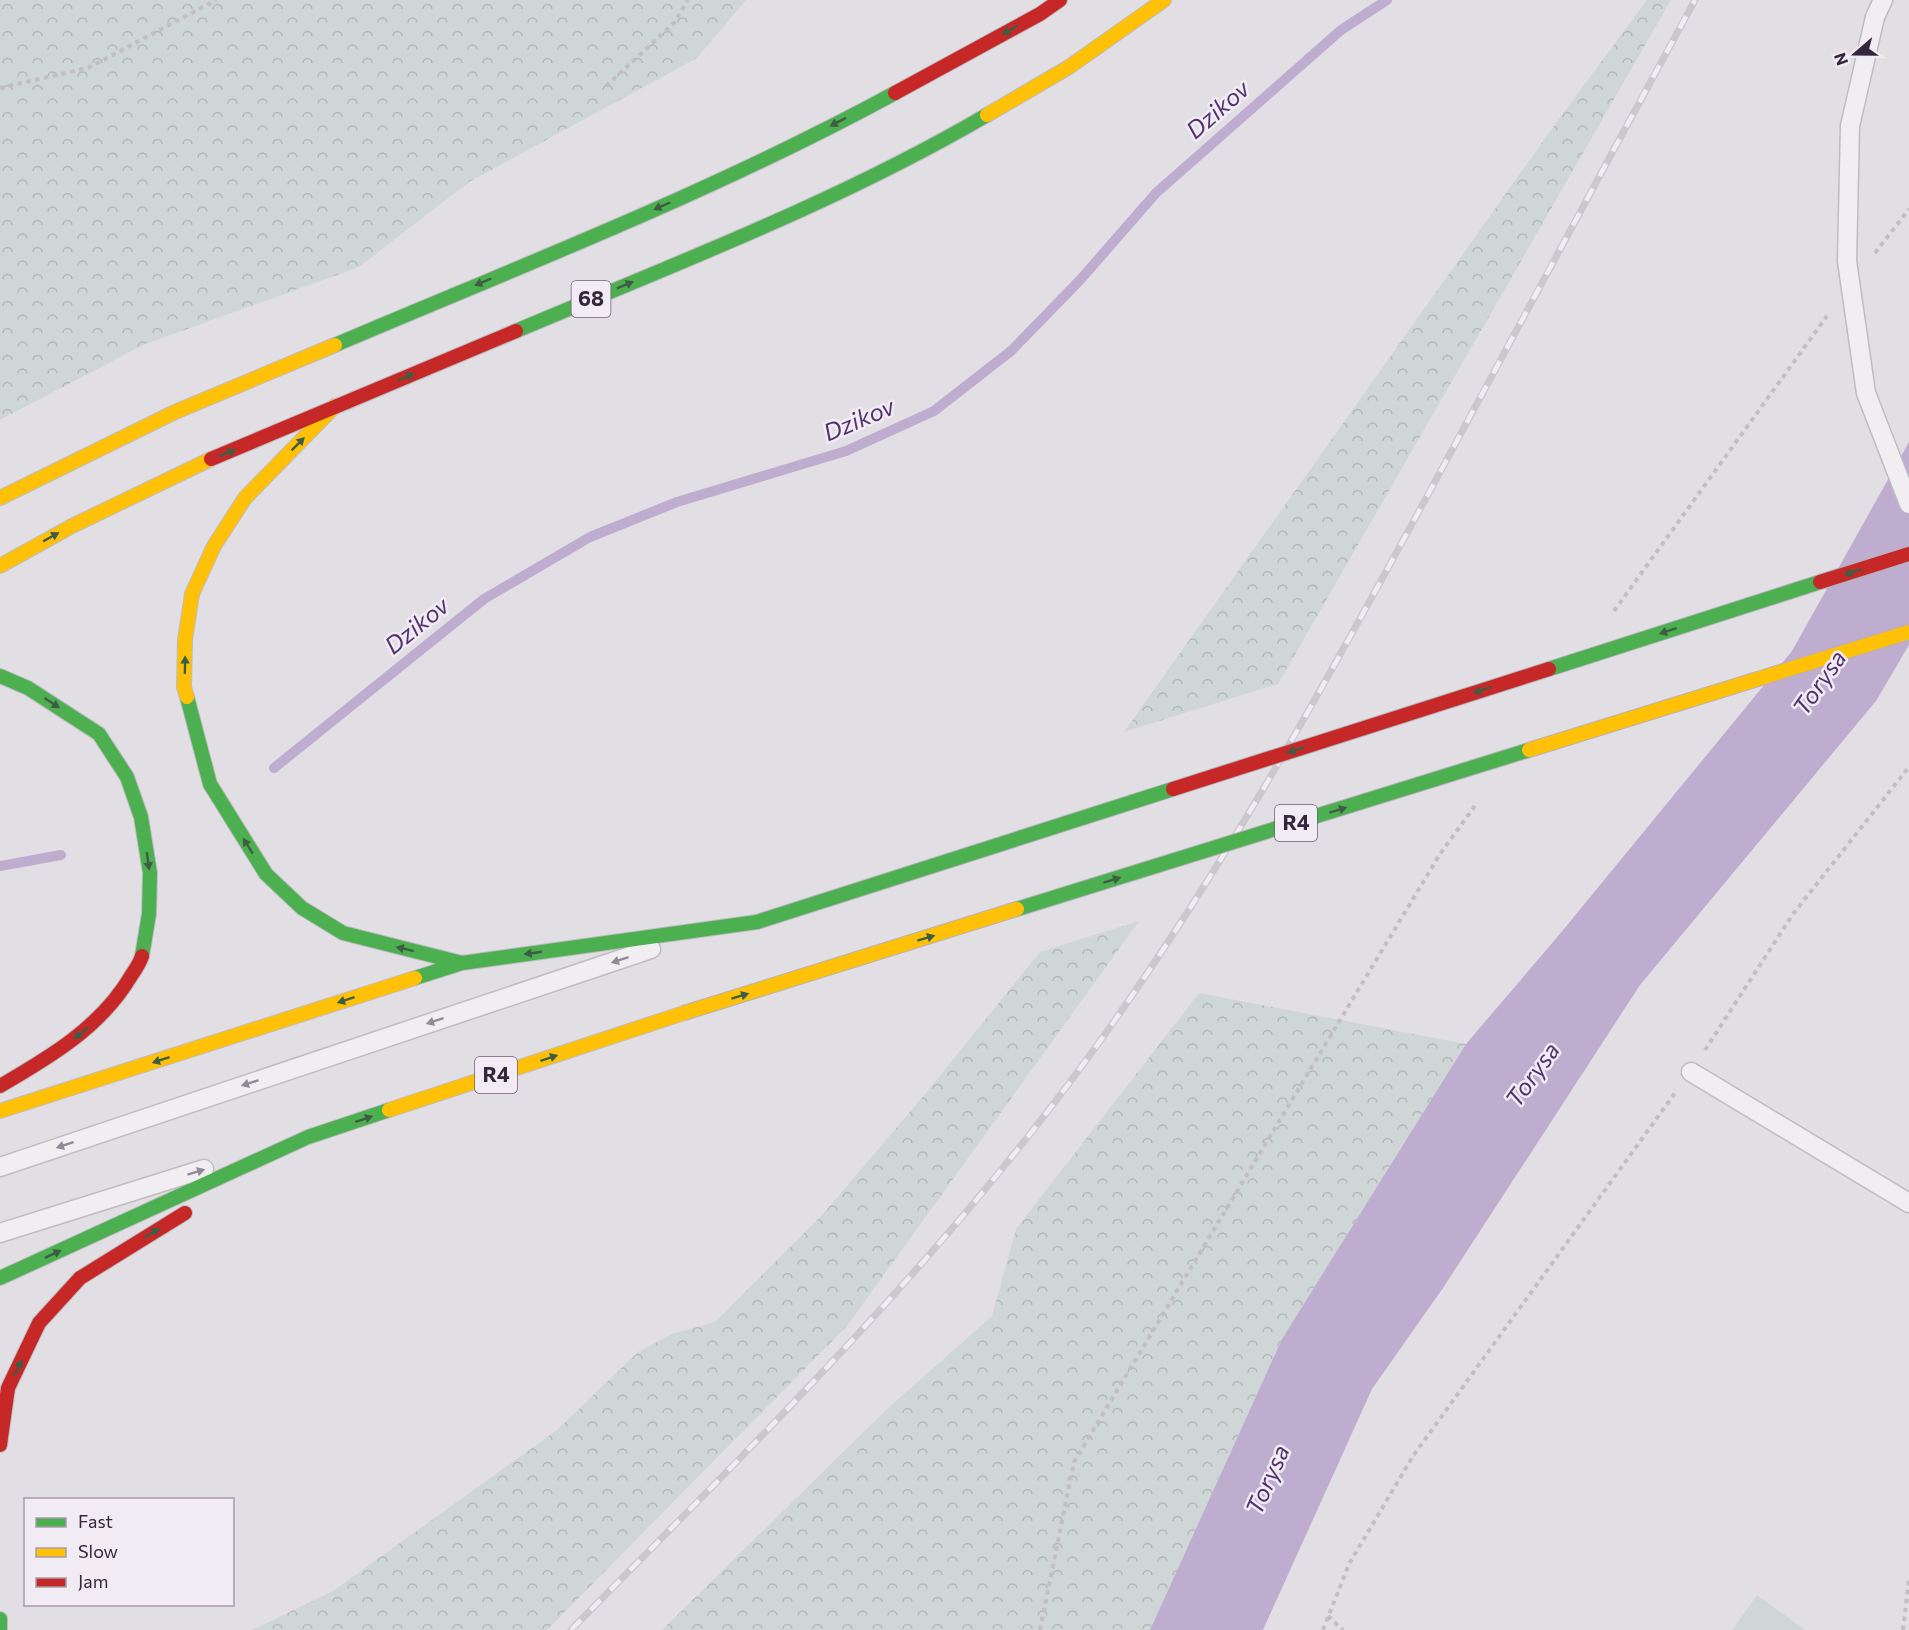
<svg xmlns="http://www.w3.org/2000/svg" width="1909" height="1630" viewBox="0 0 1909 1630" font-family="Commissioner,sans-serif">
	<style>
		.forest { fill: url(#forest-crowns) }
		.garden { fill: #ced7d6 }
		.water { fill: #beadcf }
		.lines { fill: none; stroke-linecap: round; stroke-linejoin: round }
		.stream { stroke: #beadcf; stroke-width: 10 }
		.lane-casing { stroke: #bfbcc1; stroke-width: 21 }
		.fast-casing { stroke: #bfbbc2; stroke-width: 16 }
		.slow-casing { stroke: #bfbbc2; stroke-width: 16 }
		.jam-casing { stroke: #bfbbc2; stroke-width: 16 }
		.path { stroke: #c2bec4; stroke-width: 4; stroke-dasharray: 4.5 4.5; stroke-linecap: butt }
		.lane { stroke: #f0eef1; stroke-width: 18 }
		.fast { stroke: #4caf50; stroke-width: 14 }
		.slow { stroke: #ffc107; stroke-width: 14 }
		.jam { stroke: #c62828; stroke-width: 14 }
		.rail-casing { stroke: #cac8cc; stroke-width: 7 }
		.rail { stroke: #f1ecf4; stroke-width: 4.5; stroke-dasharray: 14; stroke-linecap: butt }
		.lane-bridge-casing { stroke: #bfbcc1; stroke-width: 21; stroke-linecap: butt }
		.fast-bridge-casing { stroke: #b5b1b9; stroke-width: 16; stroke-linecap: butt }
		.slow-bridge-casing { stroke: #b5b1b9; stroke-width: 16; stroke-linecap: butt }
		.jam-bridge-casing { stroke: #b5b1b9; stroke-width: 16; stroke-linecap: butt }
		.lane-bridge { stroke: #f0eef1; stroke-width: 18 }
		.fast-bridge { stroke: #4caf50; stroke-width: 14 }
		.slow-bridge { stroke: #ffc107; stroke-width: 14 }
		.jam-bridge { stroke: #c62828; stroke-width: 14 }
		.oneway { fill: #3e5d44 }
		.oneway2 { fill: #928a96 }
		.labels { text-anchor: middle; stroke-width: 5; stroke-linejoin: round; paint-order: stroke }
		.shield { fill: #f1ecf4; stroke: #6d6173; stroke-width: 1.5 }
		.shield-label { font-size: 21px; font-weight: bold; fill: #34263c }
		.water-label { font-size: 24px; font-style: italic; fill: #53316f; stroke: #f1ecf4 }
	</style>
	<defs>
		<pattern id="forest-crowns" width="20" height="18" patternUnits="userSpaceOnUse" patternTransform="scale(1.5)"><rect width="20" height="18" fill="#ced7d6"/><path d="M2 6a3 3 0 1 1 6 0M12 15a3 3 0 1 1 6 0" fill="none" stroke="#b2b8b9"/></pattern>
	</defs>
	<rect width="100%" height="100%" fill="#e2dfe4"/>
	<path class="forest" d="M0,0H746L697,58L469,182L359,267L143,345L0,420Z
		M1647,0H1671L1278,684L1124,732L1558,120Z
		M1139,921L847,1326L547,1630H252L333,1591L557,1430L638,1352L672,1334L715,1322L823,1214L921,1099L1040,952Z
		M1199,993L1466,1044L1282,1339L1150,1630H662L887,1409L992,1316L1016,1229Z"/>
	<path class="garden" d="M1757,1595L1805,1630H1732Z"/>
	<path class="water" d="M1909,442V645L1876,701L1640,985L1443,1288L1372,1389L1263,1630H1150L1282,1339L1466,1044L1559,935L1792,651Z"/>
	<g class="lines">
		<path class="stream" d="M274,768L484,599L590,537L677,502L846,451L934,411L1011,351L1081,279L1156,193L1341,30L1387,0
			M0,866L61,855"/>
		<defs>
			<path id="lane" d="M1875,17L1883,0
				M1691,1072L1909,1203
				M0,1167L651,949
				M0,1233L204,1169"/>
			<path id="fast" d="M516,331C675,264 838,202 987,115
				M335,345C523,265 715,191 895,93
				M0,676L28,688L99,734L127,777L141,817L150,873L149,914L142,956
				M187,697L210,784L266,874L302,908L343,933L462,963
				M415,978L462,963L757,922
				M0,1278L308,1137L389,1110
				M0,1619V1630"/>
			<path id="slow" d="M987,115L1069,67L1164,0
				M0,498L175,412L335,345
				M0,566L72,526L211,459
				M187,697L184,687L185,640L192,594L214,546L245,498L335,406
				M389,1110L684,1013
				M0,1111L415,978"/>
			<path id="jam" d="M895,93L1040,14L1060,0
				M211,459L516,331
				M0,1086C50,1057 101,1027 131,976C135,970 140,963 142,956
				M0,1445L8,1388L39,1323L80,1278L185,1213"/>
		</defs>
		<use href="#lane" class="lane-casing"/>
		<use href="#fast" class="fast-casing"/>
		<use href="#slow" class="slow-casing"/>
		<use href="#jam" class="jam-casing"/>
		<path class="path" d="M606,86L674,23L688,0
			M0,88L88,68L216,0
			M1875,253L1909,209
			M1614,611L1827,316
			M1705,1050L1793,914L1909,767
			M1328,1616L1343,1630
			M1040,1630L1074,1462L1440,854L1477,803
			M1323,1630L1349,1564L1413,1456L1675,1093
			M1903,1630L1909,1579"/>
		<use href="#lane" class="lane"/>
		<use href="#fast" class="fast"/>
		<use href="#slow" class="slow"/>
		<use href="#jam" class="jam"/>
		<defs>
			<path id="rail" d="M571,1630C751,1447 936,1266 1087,1059C1216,883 1320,693 1424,502C1514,335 1604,167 1695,0"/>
		</defs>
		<use href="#rail" class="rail-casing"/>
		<use href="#rail" class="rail"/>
		<defs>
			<path id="lane-bridge" d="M1875,17L1850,126L1847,261L1866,393L1909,504"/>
			<path id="fast-bridge" d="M1549,669L1820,582
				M1017,909L1529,750
				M757,922L1173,789"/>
			<path id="slow-bridge" d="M1529,750L1909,632
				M684,1013L1017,909"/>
			<path id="jam-bridge" d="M1820,582L1909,554
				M1173,789L1549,669"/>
		</defs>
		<use href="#lane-bridge" class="lane-bridge-casing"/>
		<use href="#fast-bridge" class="fast-bridge-casing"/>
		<use href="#slow-bridge" class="slow-bridge-casing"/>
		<use href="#jam-bridge" class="jam-bridge-casing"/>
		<use href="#lane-bridge" class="lane-bridge"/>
		<use href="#fast-bridge" class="fast-bridge"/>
		<use href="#slow-bridge" class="slow-bridge"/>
		<use href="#jam-bridge" class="jam-bridge"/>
	</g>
	<defs><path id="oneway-solid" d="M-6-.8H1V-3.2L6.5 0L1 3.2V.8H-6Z" transform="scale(1.5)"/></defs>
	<g class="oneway">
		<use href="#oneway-solid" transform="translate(1010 30) rotate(151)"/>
		<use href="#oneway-solid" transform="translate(838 122) rotate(153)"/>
		<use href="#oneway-solid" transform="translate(662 206) rotate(156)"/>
		<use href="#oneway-solid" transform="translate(483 282) rotate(157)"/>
		<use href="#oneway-solid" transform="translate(625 285) rotate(-23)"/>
		<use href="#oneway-solid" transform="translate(406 377) rotate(-23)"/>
		<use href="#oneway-solid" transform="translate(298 444) rotate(-45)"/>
		<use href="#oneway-solid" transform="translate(227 453) rotate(-23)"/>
		<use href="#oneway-solid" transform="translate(51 537) rotate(-29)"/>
		<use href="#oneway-solid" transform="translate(1853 572) rotate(162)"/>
		<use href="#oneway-solid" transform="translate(1668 631) rotate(162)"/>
		<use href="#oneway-solid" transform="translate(185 665) rotate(-89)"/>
		<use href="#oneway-solid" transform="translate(1482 690) rotate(162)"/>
		<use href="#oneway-solid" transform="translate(52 703) rotate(33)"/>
		<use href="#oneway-solid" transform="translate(1296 750) rotate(162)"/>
		<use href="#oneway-solid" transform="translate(1338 810) rotate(-17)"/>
		<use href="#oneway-solid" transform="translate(248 846) rotate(-122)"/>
		<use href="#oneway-solid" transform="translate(148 861) rotate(82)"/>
		<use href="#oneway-solid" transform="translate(1112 880) rotate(-17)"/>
		<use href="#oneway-solid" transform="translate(926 938) rotate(-17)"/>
		<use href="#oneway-solid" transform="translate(405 949) rotate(-166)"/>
		<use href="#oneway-solid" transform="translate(533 953) rotate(172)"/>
		<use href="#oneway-solid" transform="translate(740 996) rotate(-17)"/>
		<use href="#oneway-solid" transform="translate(346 1000) rotate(162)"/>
		<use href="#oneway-solid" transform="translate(81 1033) rotate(142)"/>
		<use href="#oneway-solid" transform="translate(549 1058) rotate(-18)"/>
		<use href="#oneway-solid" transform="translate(161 1060) rotate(162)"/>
		<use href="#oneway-solid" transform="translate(364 1119) rotate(-18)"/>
		<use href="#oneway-solid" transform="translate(152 1233) rotate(-32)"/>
		<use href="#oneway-solid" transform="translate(53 1254) rotate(-25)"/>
		<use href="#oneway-solid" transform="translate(18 1368) rotate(-64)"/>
	</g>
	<g class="oneway2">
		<use href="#oneway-solid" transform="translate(620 960) rotate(162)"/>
		<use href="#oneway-solid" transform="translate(435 1021) rotate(162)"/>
		<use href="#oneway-solid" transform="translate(250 1083) rotate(162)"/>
		<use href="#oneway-solid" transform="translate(65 1145) rotate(162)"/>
		<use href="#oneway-solid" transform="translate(196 1172) rotate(-17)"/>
	</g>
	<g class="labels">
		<g class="shield">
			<rect x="571.5" y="281" width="39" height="36" rx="4.5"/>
			<rect x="1275" y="805" width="42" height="36" rx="4.5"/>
			<rect x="475" y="1057" width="42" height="36" rx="4.5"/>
		</g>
		<g class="shield-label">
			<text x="591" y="306">68</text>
			<text x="1296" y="830">R4</text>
			<text x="496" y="1082">R4</text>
		</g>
		<g class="water-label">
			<text transform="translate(1218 110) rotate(-41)" y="8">Dzikov</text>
			<text transform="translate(859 420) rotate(-23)" y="8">Dzikov</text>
			<text transform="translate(417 626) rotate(-39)" y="8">Dzikov</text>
			<text transform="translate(1820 683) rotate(-55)" y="8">Torysa</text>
			<text transform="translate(1533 1075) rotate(-54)" y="8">Torysa</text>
			<text transform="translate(1268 1480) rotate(-66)" y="8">Torysa</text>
		</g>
	</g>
	<rect x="24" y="1498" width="210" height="108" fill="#f1ecf4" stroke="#a59daa" stroke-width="1.5"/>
	<rect x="36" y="1518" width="30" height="9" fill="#4caf50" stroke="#a59daa" stroke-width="1.5"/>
	<text x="78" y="1528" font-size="18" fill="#34263c">Fast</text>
	<rect x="36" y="1548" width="30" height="9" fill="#ffc107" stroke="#a59daa" stroke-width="1.5"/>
	<text x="78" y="1558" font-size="18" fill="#34263c">Slow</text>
	<rect x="36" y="1578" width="30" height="9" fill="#c62828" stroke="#a59daa" stroke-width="1.5"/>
	<text x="78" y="1588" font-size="18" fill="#34263c">Jam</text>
	<g transform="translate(1855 54) rotate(250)" stroke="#f1ecf4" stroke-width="4.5" paint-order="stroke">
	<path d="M0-4.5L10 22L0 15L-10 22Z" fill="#34263c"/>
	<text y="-9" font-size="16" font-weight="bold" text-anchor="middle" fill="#34263c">N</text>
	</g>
</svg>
